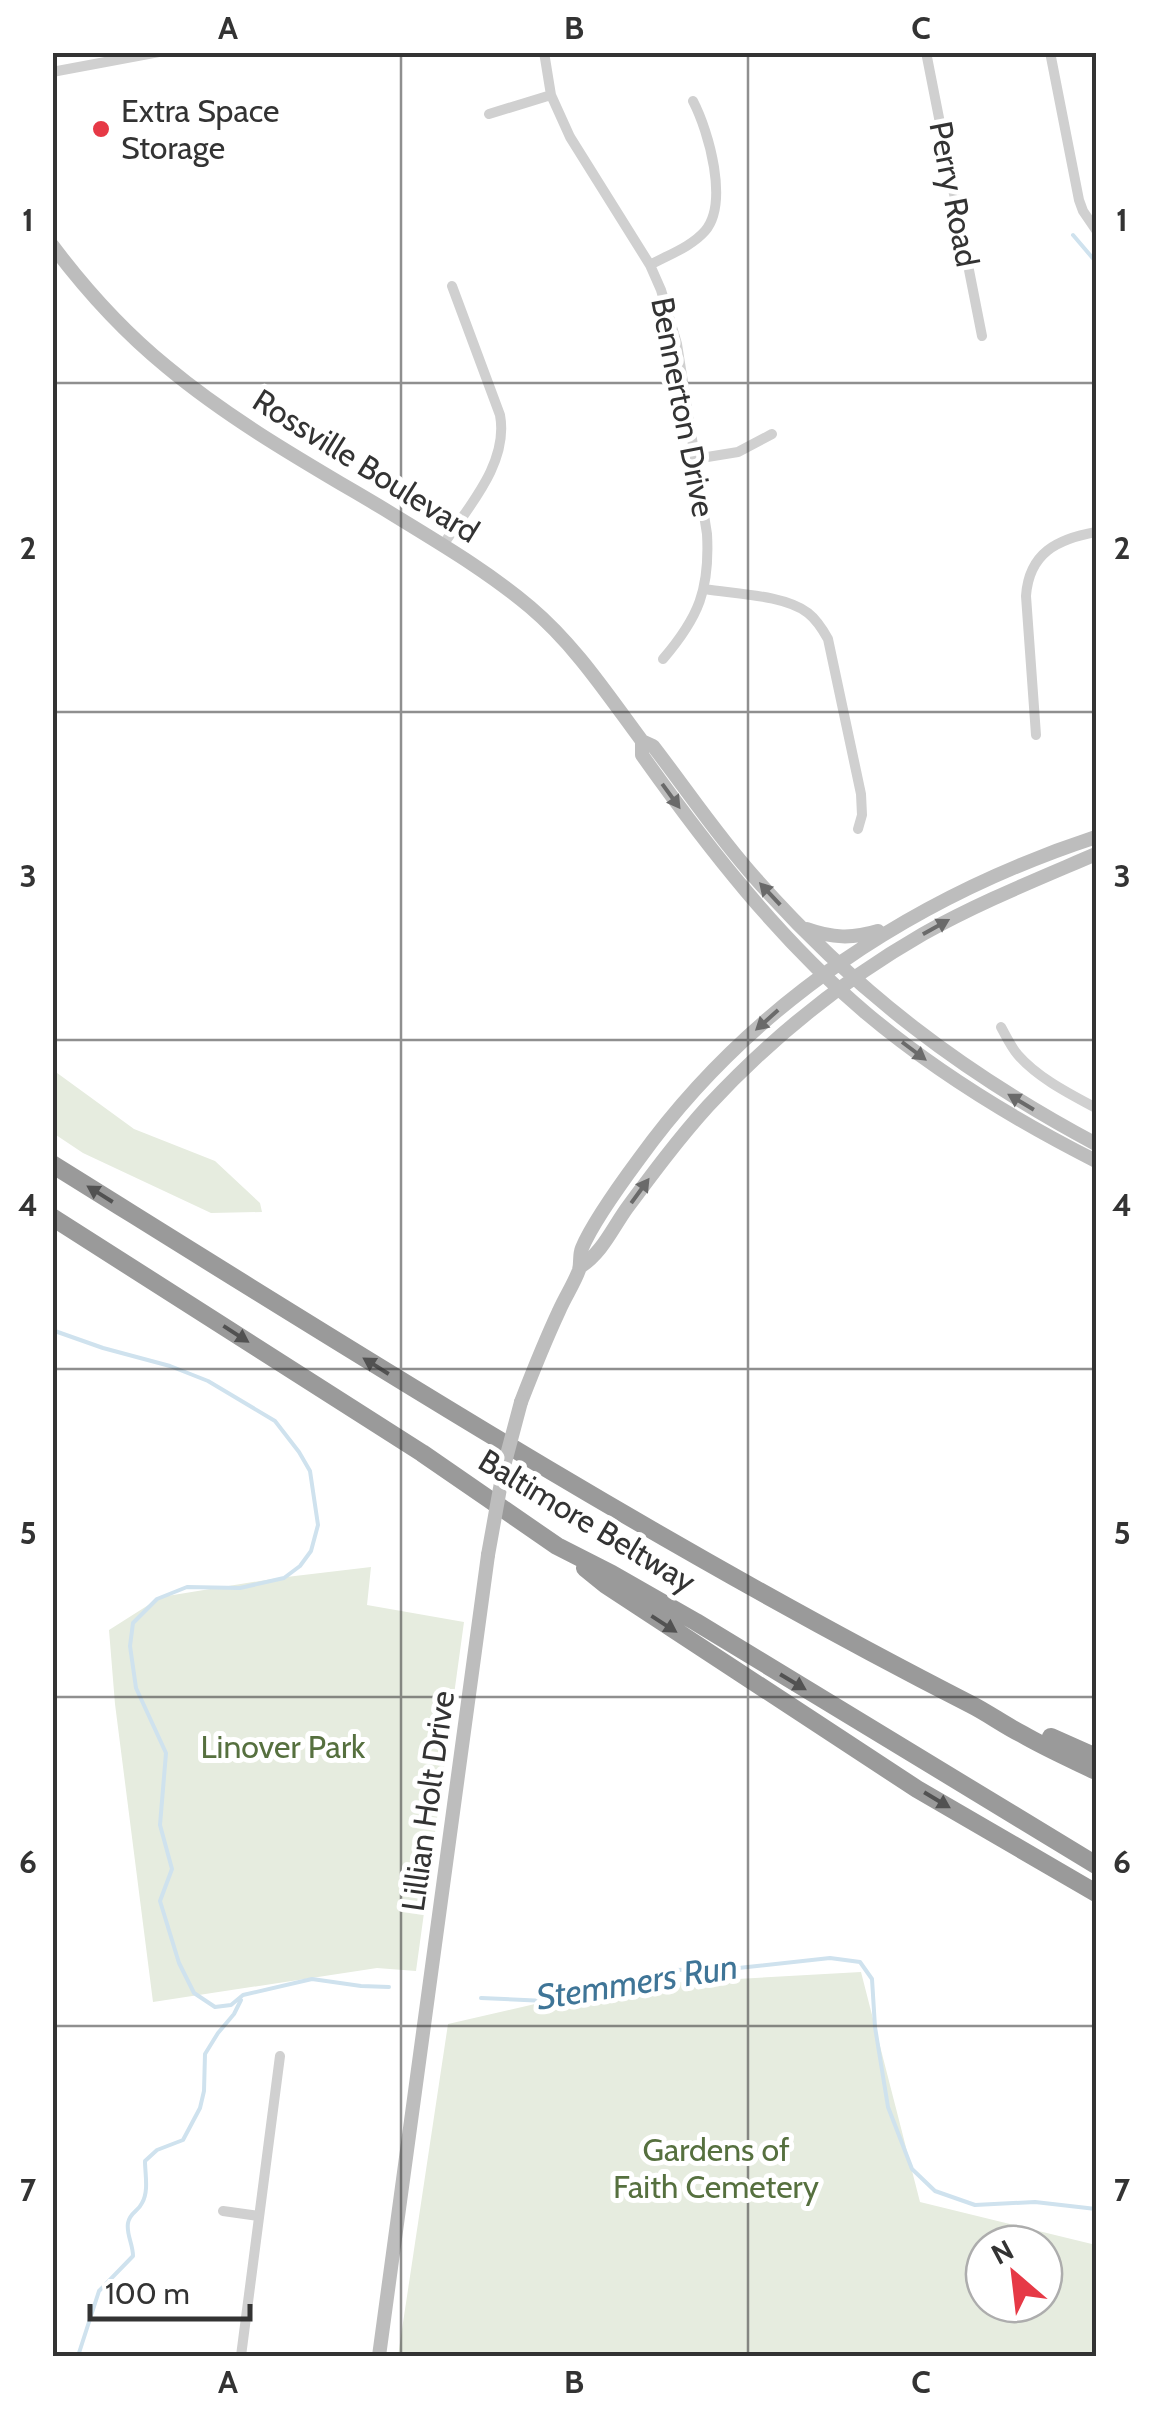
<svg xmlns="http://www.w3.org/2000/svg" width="1149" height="2409" viewBox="0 0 1149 2409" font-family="Cabin,sans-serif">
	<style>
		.green { fill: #e6ecdf; fill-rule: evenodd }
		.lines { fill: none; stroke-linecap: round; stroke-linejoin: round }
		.stream { stroke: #cfe2ee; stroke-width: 4 }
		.street { stroke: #d0d0d0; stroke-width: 10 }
		.secondary { stroke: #bdbdbd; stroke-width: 14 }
		.highway { stroke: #9a9a9a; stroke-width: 18 }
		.secondary-bridge { stroke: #bdbdbd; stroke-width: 14 }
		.oneway { fill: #6a6a6a }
		.oneway2 { fill: #525252 }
		.grid { fill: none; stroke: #333; stroke-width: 2.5; stroke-opacity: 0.55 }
		.poi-dot { fill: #e63946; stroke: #fff; stroke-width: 4 }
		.labels { text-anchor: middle; stroke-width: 10; stroke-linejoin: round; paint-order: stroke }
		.poi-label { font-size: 32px; fill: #333; stroke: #fff; text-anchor: start }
		.street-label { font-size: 32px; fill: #333; stroke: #fff }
		.park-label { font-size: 32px; fill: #56703f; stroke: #fff }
		.water-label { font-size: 35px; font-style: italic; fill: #3f7597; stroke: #fff }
		.neatline { fill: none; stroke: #333; stroke-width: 4 }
		.grid-label { font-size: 32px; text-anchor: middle; font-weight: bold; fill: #333 }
	</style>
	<rect width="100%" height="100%" fill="#fff"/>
	<path class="green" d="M53,1070L134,1129L215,1161L260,1203L262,1212L211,1213L83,1153L53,1133Z
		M371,1567L367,1605L464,1622L416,1971L377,1968L153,2002L115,1704L109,1630L161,1597L278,1578Z
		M861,1972L920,2202L1096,2245V2356H398L448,2024L613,1986ZM1044,2244V2304H984V2244Z"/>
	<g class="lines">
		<path class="stream" d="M1073,235L1096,262
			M52,1330L103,1348L170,1366L208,1381L275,1421L299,1452L310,1471L318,1525L311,1551L300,1566L284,1578L240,1588L187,1587L157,1599L133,1623L130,1646L136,1688L166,1753L160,1825L172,1869L160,1901L179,1963L194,1993L215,2007L231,2005L243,1995L312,1979L361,1986L389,1987
			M481,1998L546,2001L610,1987L672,1970L729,1969L830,1958L860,1962L872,1979L875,2027L888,2107L912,2169L935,2191L975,2205L1035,2202L1096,2209
			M78,2356L99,2291L133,2256C133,2244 126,2234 128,2223C130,2212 138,2212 142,2203C149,2191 145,2174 145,2161L157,2150L183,2140L200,2108L204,2091L205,2054L218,2033L234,2014L241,2000"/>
		<path class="street" d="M544,52L551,95L570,137L650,265L661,290L677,344L707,534C710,589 699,617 663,659
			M926,52L982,336
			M1050,52L1079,200L1083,211L1096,230
			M52,72L159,52
			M489,114L551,95
			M650,265C668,255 691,247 705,231C729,203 709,132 693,101
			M695,459L738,452L772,434
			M443,545C468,507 509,463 500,415L452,286
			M705,589C735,594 785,595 808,613C817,620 823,630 828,639L861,794L862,815L858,829
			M1036,735L1026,596C1029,553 1057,539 1096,532
			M1001,1027C1006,1036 1011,1047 1018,1055C1038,1078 1070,1094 1096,1108
			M52,2004V2077
			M223,2211L259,2216
			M241,2356L280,2056"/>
		<path class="secondary" d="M52,245C85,289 124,332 167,367C233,422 310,465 384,509C434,540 485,569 530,607C575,645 607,694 642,741L653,746C687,790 718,837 756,879C856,992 963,1073 1096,1144
			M642,741V755C708,848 779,939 866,1013C936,1072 1015,1120 1096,1161
			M807,929C832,938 852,939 878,931
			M580,1267C602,1253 612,1229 627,1208C653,1173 679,1138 708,1106C771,1038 843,980 923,934C978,903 1038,879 1096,854
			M521,1402C533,1371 545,1341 559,1311C565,1297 574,1284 579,1270C581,1263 579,1255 582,1248C593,1222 622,1182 639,1159C751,1003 916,896 1096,837
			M379,2356L488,1555"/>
		<path class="highway" d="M52,1164C354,1352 653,1542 970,1704C988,1713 1004,1725 1022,1734C1046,1748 1071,1759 1096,1771
			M52,1217L422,1453L557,1546L612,1574L696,1622L1096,1865
			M585,1568L606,1585L917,1789L1096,1893
			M1051,1737L1096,1757"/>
		<path class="secondary-bridge" d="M488,1555L504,1466L521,1402"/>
	</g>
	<defs><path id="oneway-solid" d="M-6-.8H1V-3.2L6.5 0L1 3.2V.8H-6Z" transform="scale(2.5)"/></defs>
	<g class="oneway">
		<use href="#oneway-solid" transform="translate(671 796) rotate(54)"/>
		<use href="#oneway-solid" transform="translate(770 894) rotate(-133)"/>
		<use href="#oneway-solid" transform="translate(936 927) rotate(-29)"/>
		<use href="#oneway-solid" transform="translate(767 1020) rotate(138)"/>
		<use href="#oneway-solid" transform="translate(914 1051) rotate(37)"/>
		<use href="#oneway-solid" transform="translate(1021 1102) rotate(-149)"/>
		<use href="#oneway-solid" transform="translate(640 1191) rotate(-54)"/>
	</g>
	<g class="oneway2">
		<use href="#oneway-solid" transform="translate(100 1194) rotate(-148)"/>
		<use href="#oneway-solid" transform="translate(236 1334) rotate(33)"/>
		<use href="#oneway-solid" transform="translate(376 1366) rotate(-148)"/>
		<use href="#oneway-solid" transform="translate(664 1624) rotate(33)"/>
		<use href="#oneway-solid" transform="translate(793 1682) rotate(31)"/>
		<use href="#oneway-solid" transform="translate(937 1800) rotate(31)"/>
	</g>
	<path class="grid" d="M401,52V2356M748,52V2356M52,383H1096M52,712H1096M52,1040H1096M52,1369H1096M52,1697H1096M52,2026H1096"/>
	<circle class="poi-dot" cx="101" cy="129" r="10"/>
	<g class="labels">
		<g class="poi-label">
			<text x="121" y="122">Extra Space<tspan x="121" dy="37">Storage</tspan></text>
		</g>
		<g class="street-label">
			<text transform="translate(954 194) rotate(79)" y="11">Perry Road</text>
			<text transform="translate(683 407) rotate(79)" y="11">Bennerton Drive</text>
			<text transform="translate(366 466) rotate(32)" y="11">Rossville Boulevard</text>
			<text transform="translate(587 1521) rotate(31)" y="11">Baltimore Beltway</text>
			<text transform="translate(428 1801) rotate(-82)" y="11">Lillian Holt Drive</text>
		</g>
		<g class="park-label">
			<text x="283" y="1758">Linover Park</text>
			<text x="716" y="2161">Gardens of<tspan x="716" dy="37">Faith Cemetery</tspan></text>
		</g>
		<g class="water-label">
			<text transform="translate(637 1982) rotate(-9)" y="12">Stemmers Run</text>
		</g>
	</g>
	<rect width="1149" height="2409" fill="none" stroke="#ffffff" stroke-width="110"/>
	<g transform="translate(1014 2274) rotate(332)"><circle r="48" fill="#ffffff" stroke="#adadad" stroke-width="2.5"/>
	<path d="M0-8L18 38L0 25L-18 38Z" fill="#e63946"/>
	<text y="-15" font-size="28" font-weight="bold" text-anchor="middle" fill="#333333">N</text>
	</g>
	<path d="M90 2304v15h160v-15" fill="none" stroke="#333333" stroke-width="5"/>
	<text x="105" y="2304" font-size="30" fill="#333333" stroke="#ffffff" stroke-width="8" paint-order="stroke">100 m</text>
	<rect x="55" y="55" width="1039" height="2299" class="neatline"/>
	<g class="grid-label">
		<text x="228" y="39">A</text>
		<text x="574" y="39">B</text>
		<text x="921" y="39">C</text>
		<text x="28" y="231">1</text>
		<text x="1122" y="231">1</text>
		<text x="28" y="559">2</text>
		<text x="1122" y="559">2</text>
		<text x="28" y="887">3</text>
		<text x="1122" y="887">3</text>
		<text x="28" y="1216">4</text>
		<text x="1122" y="1216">4</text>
		<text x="28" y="1544">5</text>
		<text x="1122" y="1544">5</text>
		<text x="28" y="1873">6</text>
		<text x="1122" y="1873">6</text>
		<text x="28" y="2201">7</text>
		<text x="1122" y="2201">7</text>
		<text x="228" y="2393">A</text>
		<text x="574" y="2393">B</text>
		<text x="921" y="2393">C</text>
	</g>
</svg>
